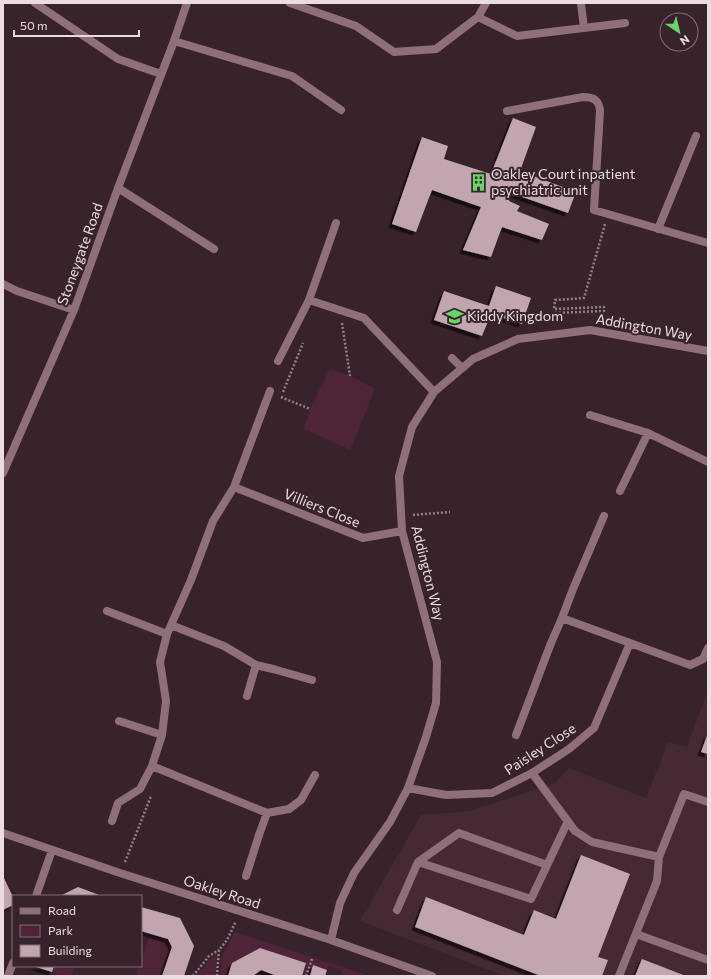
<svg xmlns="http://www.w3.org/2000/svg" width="711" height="979" viewBox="0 0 711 979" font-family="Commissioner,sans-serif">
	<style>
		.built { fill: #452935 }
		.green { fill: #502438 }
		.building { fill: #c1a5af; filter: url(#shadow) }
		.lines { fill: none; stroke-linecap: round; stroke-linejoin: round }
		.path { stroke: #928087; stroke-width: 2.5; stroke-dasharray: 2 2; stroke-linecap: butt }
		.lane { stroke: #906f7c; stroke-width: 8 }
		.street { stroke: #906f7c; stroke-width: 8 }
		.labels { text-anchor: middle; stroke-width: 4; stroke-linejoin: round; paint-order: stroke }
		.poi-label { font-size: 14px; fill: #ebdce2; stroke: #38232c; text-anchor: start }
		.street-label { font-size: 14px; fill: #ebdce2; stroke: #38232c }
	</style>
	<defs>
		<filter id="shadow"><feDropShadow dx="-3.5" dy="3.5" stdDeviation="0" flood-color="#0009"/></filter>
	</defs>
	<rect width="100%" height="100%" fill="#38232c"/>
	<path class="built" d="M708,690V976H505L360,921L421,815L470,811L555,783L569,768L646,798L668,742L687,747Z"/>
	<path class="green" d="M330,369L350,376L375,389L350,450L304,429L310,409Z
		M141,931L168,939L172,947L162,976H138V974H136L139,966H141V961L149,938L141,935Z
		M234,932L364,974L363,976H340L342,970L329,966L327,970L313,965L310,976H302L306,963L260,948L232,963L228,976H220L221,958L230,942Z
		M215,954H218L216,976H196L210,959Z
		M54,966H75L71,976H62L52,972Z"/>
	<path class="building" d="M513,118L536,127L520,171L576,192L568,213L511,193L509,201L520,206L517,211L549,224L542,240L502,227L491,257L463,250L481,207L432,190L416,232L392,224L422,137L448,146L444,159L491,174Z
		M496,286L531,298L522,324L491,314L482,336L434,320L444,291L489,306Z
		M708,733V754L701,752Z
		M581,855L630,874L598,957L608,960L602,976H541L415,927L426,897L524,935L534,910L556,919Z
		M3,876L13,897V905L3,910Z
		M78,887L102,896H60Z
		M141,907L180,918L194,946L184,976H162L172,947L168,939L141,931Z
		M260,948L306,963L302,976H277L261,970L253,976H228L232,963Z
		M642,959L686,976H635Z
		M313,965L327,970L325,976H310Z
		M33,966H54L52,972Z"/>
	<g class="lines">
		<path class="path" d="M555,321V313L604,311V307L554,309L555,300L584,298L605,224
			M342,323L350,376
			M283,392L303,343
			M281,397L310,409
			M413,515L450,512
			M125,862L151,796
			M193,976L209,956L219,950
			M217,976L219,950L227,940L236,921
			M275,976V975
			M306,976L312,959"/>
		<path class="lane" d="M507,111L583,97C594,97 599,100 600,111
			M118,188L214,249
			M658,229L696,136
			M452,358L462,368
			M107,611L167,634
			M273,669L312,680
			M119,721L162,735
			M532,773L575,831L592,842L659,857L684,794L708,802
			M289,809L301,800L315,775
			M418,862L531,899L568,821
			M246,876L259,835
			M397,910L418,862L459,833L547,865
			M636,934L708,960"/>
		<path class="street" d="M35,3L118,59L161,74
			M290,3L356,26L394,52L436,49L478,17L486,3
			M581,4L584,28
			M478,17L517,36L625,23
			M174,41L292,76L341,110
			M600,111L594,210L708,243
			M3,284L17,291L74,310
			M309,300L364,318L434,392
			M278,361L309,300L336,223
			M270,391L234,487L363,538L402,531
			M590,415L648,433L708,462
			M3,473L74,310L118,188L174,41L187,3
			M234,487L213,521L191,580L167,634L160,662L166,701L162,735L152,766L267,813
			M620,491L648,433
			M562,618L573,589L604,516
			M171,625L224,646L256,665L247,696
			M630,643L690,665L703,659L708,648
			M256,665L273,669
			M408,788L446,795L492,793L532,773L569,749L594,728L630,643L562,618L551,643L516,735
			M112,821L118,803L140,789L152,766
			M3,833L120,873L331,940L432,976
			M259,835L267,813L289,809
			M36,896L52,850
			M331,940L340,903L354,873L390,822L408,788L426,737L436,703L437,662L402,531L399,476L412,427L434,392L473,359L518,339L590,330L708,351
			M8,976L13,963
			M619,976L657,881L659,857"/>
	</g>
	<defs>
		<symbol id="building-bare" viewBox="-9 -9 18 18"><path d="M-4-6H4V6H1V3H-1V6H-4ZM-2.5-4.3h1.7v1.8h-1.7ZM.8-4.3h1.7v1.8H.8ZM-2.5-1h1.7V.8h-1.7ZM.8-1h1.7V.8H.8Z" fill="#67d466" stroke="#38232c" stroke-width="2.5" paint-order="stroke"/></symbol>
		<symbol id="school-bare" viewBox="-9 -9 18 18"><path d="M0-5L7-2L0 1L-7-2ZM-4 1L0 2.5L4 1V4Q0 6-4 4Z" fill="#67d466" stroke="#38232c" stroke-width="2.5" paint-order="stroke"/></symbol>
	</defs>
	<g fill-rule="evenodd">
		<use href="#building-bare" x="466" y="170" width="25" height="25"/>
		<use href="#school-bare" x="442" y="304" width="25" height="25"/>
	</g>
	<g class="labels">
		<g class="poi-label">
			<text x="491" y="179">Oakley Court inpatient<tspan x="491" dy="16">psychiatric unit</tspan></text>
			<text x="467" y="321">Kiddy Kingdom</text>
		</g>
		<g class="street-label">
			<text transform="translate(80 254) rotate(-70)" y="5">Stoneygate Road</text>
			<text transform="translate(644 327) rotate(10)" y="5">Addington Way</text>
			<text transform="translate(322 508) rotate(22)" y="5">Villiers Close</text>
			<text transform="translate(428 573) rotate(76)" y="5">Addington Way</text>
			<text transform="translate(540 749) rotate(-33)" y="5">Paisley Close</text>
			<text transform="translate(222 892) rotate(18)" y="5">Oakley Road</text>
		</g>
	</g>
	<rect width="711" height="979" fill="none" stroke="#ebdce2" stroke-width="8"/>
	<rect x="12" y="895" width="130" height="72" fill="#38232c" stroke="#806d75"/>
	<rect x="20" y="908" width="20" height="6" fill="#906f7c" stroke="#806d75"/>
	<text x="48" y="915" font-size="12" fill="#ebdce2">Road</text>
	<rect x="20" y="925" width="20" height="12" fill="#502438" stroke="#806d75"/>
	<text x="48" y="935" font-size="12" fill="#ebdce2">Park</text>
	<rect x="20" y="945" width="20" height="12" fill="#c1a5af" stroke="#806d75"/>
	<text x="48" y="955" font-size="12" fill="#ebdce2">Building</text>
	<g transform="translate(679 32) rotate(145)"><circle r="19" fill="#38232c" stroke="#806d75"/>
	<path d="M0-3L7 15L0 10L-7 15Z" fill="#67d466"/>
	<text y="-6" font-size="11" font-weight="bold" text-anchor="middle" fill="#ebdce2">N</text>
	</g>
	<path d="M14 30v6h125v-6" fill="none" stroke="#ebdce2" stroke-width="2"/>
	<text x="20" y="30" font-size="12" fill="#ebdce2" stroke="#38232c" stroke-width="3" paint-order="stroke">50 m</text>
</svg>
